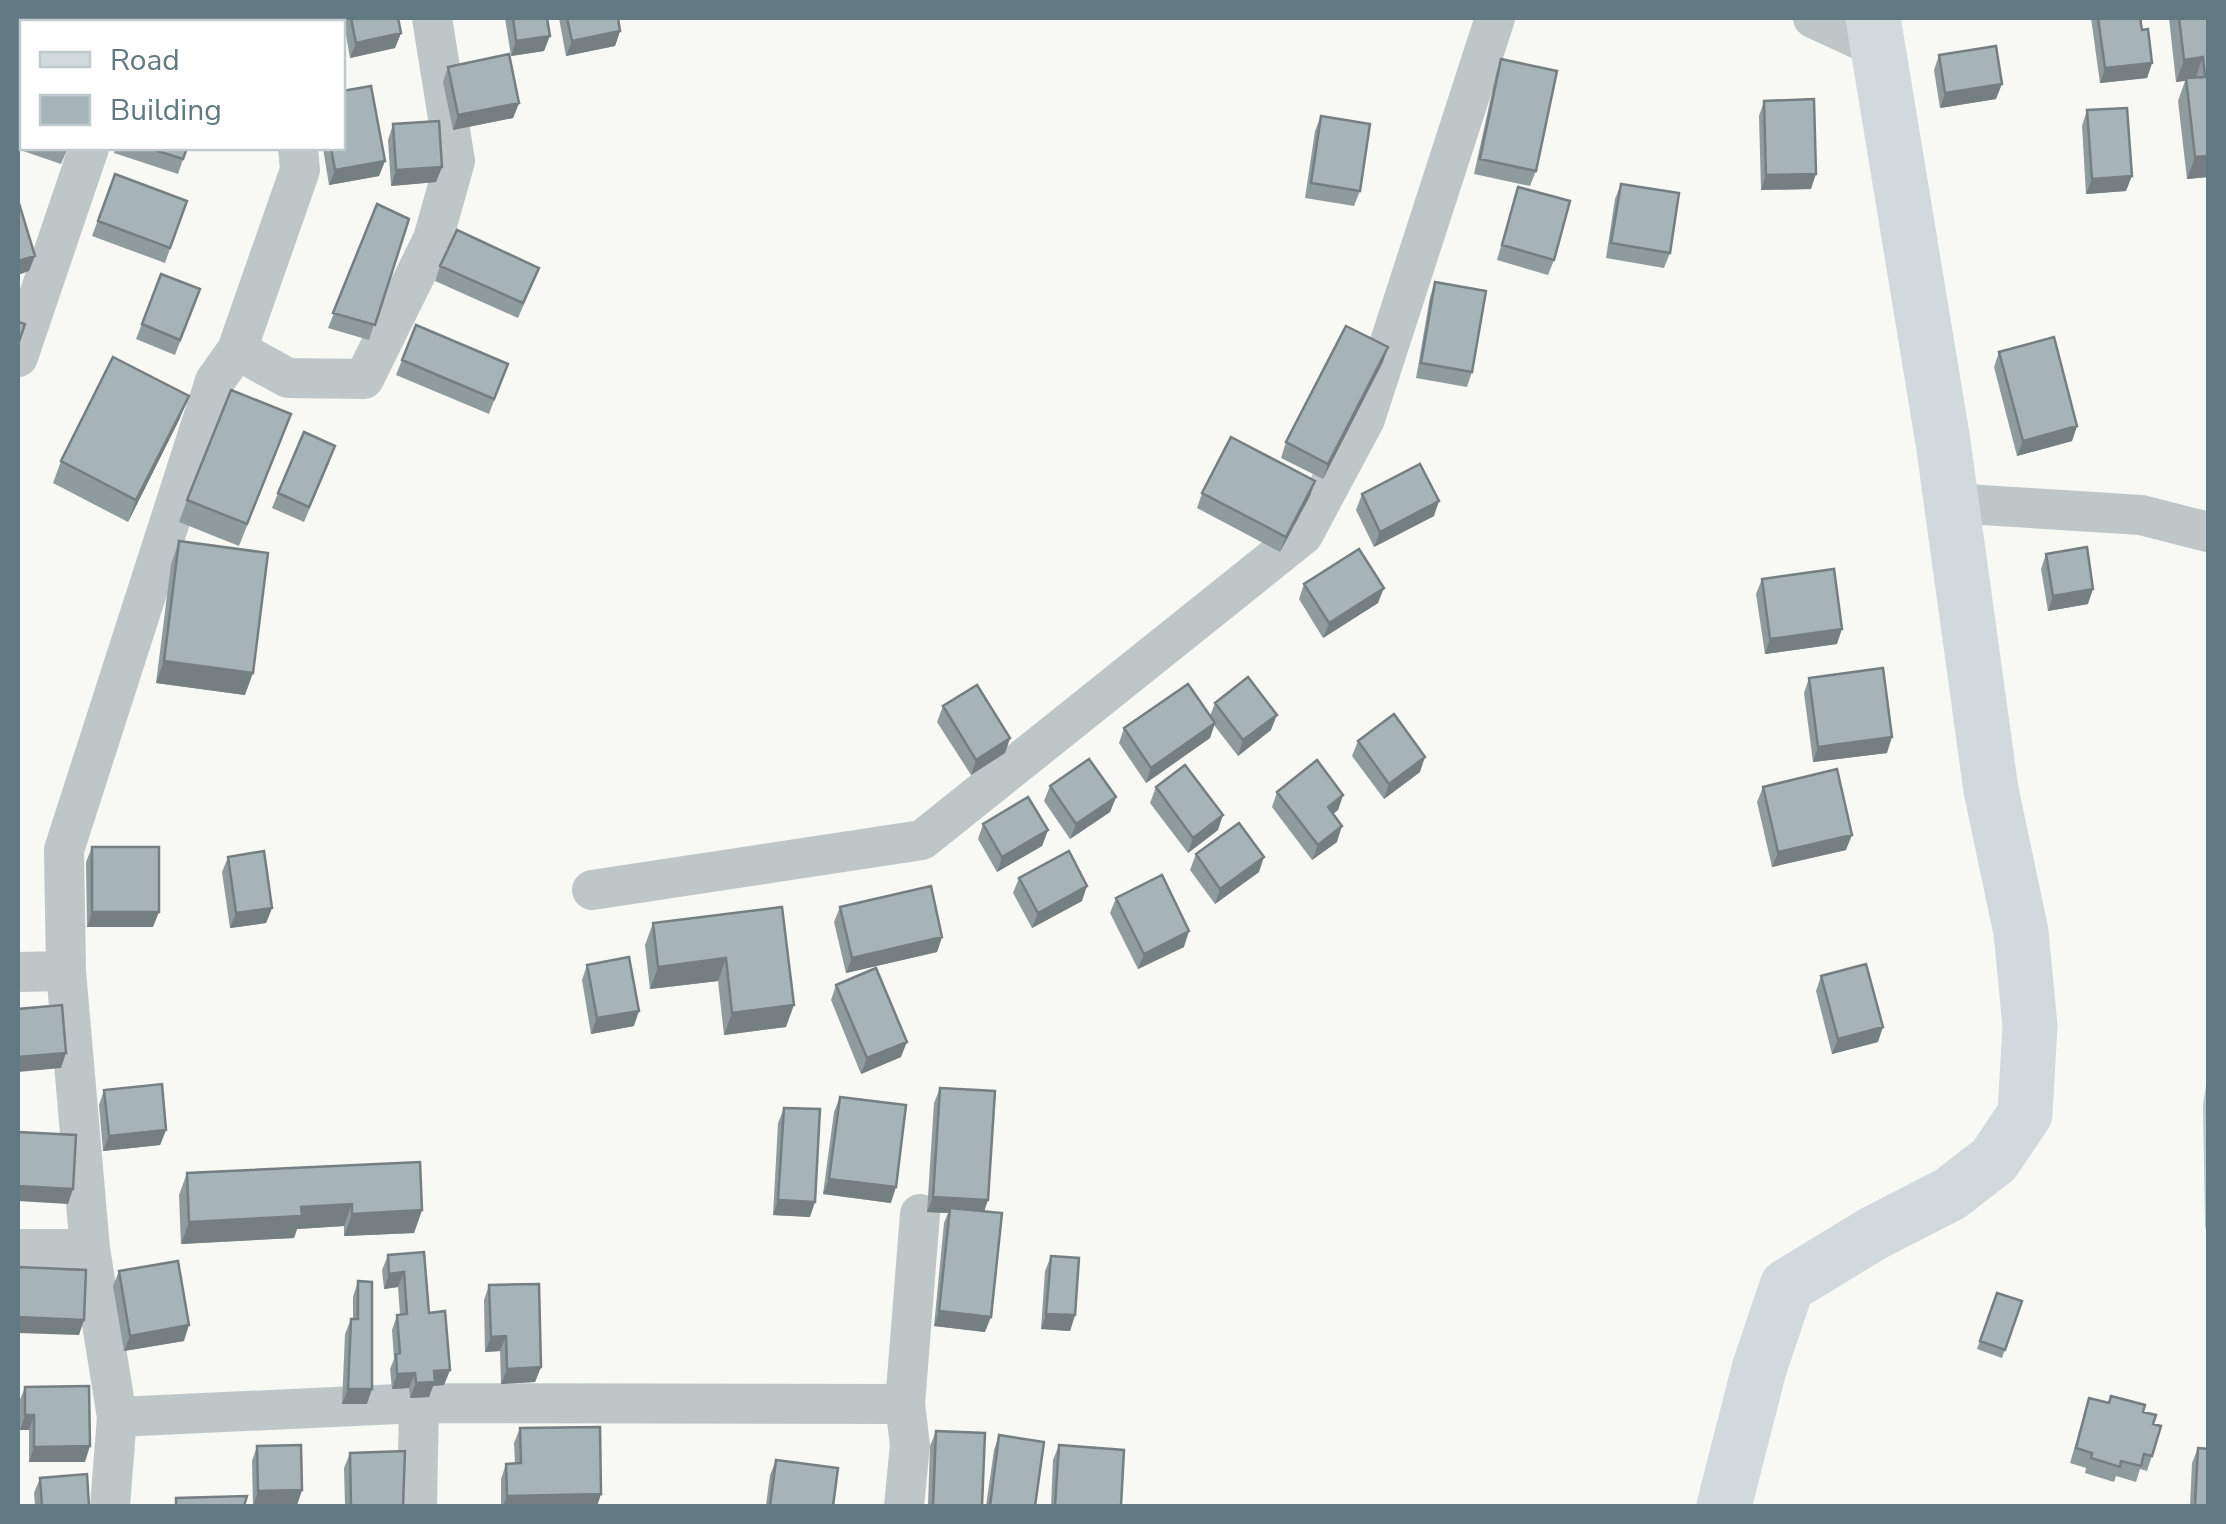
<svg xmlns="http://www.w3.org/2000/svg" width="2226" height="1524" viewBox="0 0 2226 1524" font-family="'Nunito Sans',sans-serif">
	<style>
		.water { fill: #b6c8c9 }
		.lines { fill: none; stroke-linecap: round; stroke-linejoin: round }
		.street { stroke: #bec6c8; stroke-width: 40 }
		.secondary { stroke: #d2d9dc; stroke-width: 55 }
		.wall { fill: #909b9d }
		.shaded-wall { fill: #757e80 }
		.building { fill: #a7b4b7; stroke: #757e80; stroke-width: 2.5 }
	</style>
	<rect width="100%" height="100%" fill="#f8f8f5"/>
	<path class="water" d="M2208,1073V1232L2205,1228L2203,1104Z"/>
	<g class="lines">
		<path class="street" d="M282,18V22
			M1813,18L1878,48
			M58,22L93,18
			M18,30L22,29
			M237,350L288,378L364,379L433,239L455,161L432,18
			M18,357L89,148
			M1951,503L2141,515L2208,532
			M592,890L922,840L1303,535L1365,419L1495,18
			M66,971L64,850L215,381L237,350L300,170L298,148
			M18,972L66,971L90,1249L117,1417L110,1506
			M18,1249H90
			M117,1417L419,1403L905,1404
			M417,1506L419,1403
			M904,1506L910,1445L905,1404L920,1214"/>
		<path class="secondary" d="M1724,1506L1759,1369L1787,1286L1874,1233L1950,1194L1994,1160L2025,1114L2030,1026L2021,932L1991,790L1943,442L1873,18"/>
	</g>
	<path class="wall" d="M343,18H398L401,33L395,48L350,58Z
		M505,18H547L544,51L511,56Z
		M559,18H618L620,31L615,46L566,56Z
		M2091,18H2143L2141,23L2142,30L2152,63L2147,78L2100,83Z
		M2169,18H2208V177L2187,179L2178,101L2185,81L2176,82Z
		M1939,55L1996,99L1940,108L1934,70Z
		M1501,59L1536,171L1530,186L1474,174L1496,74Z
		M448,67L519,103L513,118L453,130L443,82Z
		M1764,101L1811,189L1761,190L1759,116Z
		M2087,110L2126,191L2086,194L2082,126Z
		M1321,116L1360,191L1354,206L1305,198L1315,131Z
		M393,124L442,167L436,182L391,186L388,140Z
		M24,148H68L61,164L23,151Z
		M116,148H187L178,174L114,153Z
		M323,148H342L385,161L379,176L329,185Z
		M115,174L187,201L165,263L92,236Z
		M1621,184L1670,253L1664,268L1606,258L1615,199Z
		M1518,187L1554,260L1548,275L1497,260Z
		M377,204L409,219L369,340L328,328Z
		M440,266L533,283L518,318L435,281Z
		M161,274L200,289L175,355L136,339Z
		M1435,282L1472,372L1467,387L1416,378L1430,297Z
		M1999,352L2077,426L2072,441L2017,456L1994,367Z
		M402,360L508,364L489,414L396,375Z
		M1383,362L1323,479L1281,458L1286,442Z
		M180,418L128,522L53,483L61,461Z
		M283,436L239,546L179,522L187,500Z
		M330,461L304,522L272,508L278,493Z
		M1202,493L1310,496L1280,552L1197,508Z
		M1362,494L1434,516L1374,547L1356,510Z
		M179,541L245,695L156,683L171,564Z
		M2046,554L2088,604L2048,611L2041,569Z
		M1762,579L1837,644L1765,654L1756,594Z
		M1304,584L1378,603L1323,638L1299,599Z
		M1809,678L1887,753L1813,762L1804,693Z
		M1215,703L1271,730L1238,756L1214,725L1210,738L1146,783L1119,743L1124,728L1210,716Z
		M943,706L1010,738L1005,753L971,775L937,722Z
		M1358,741L1420,772L1384,799L1352,756Z
		M1050,786L1116,797L1110,812L1070,839L1044,801Z
		M1156,787L1218,830L1188,853L1150,803Z
		M1763,787L1846,850L1772,867L1757,802Z
		M1277,792L1343,795L1338,810L1333,814L1337,842L1312,860L1272,807Z
		M983,824L1048,830L1042,846L997,872L978,839Z
		M92,847L153,927H87L86,862Z
		M1196,854L1259,872L1215,904L1190,870Z
		M228,857L272,908L266,923L230,928L222,872Z
		M1019,878L1082,901L1032,928L1013,893Z
		M1116,898L1184,947L1138,969L1110,913Z
		M782,907L786,1027L724,1035L718,981L650,989L645,945L653,923Z
		M840,907L942,937L937,952L846,973L834,922Z
		M587,965L634,1026L591,1034L582,980Z
		M1821,976L1878,1042L1832,1054L1816,991Z
		M836,985L901,1057L861,1074L831,1000Z
		M940,1088L984,1211L985,1332L934,1326L944,1223L948,1213L927,1212L934,1103Z
		M104,1090L166,1130L160,1145L103,1151L99,1105Z
		M840,1097L891,1203L823,1194L834,1112Z
		M784,1108L810,1217L773,1215L778,1123Z
		M187,1173L422,1210L414,1233L344,1236V1226L297,1229L294,1238L181,1244L179,1195Z
		M424,1252L429,1313L450,1370L444,1385L433,1386L429,1397L410,1398L409,1388L392,1389L390,1369L394,1359L392,1330L397,1315L400,1314L398,1287L384,1289L382,1270L388,1255Z
		M1051,1256L1075,1315L1070,1331L1041,1329L1045,1271Z
		M119,1271L184,1341L124,1351L113,1286Z
		M358,1281L367,1404H342L345,1334L351,1319H353V1297Z
		M489,1285L541,1367L535,1382L501,1384L500,1351L485,1352L484,1300Z
		M1997,1293L2022,1301L2002,1358L1977,1349Z
		M25,1387L85,1462H29V1430H20L19,1402Z
		M2089,1398L2143,1412L2153,1424L2152,1456L2147,1471L2140,1469L2136,1482L2116,1476L2114,1482L2085,1473L2086,1468L2070,1463Z
		M520,1428L601,1494L597,1506H501V1479L506,1464L515,1463L514,1443Z
		M936,1431L982,1506H928L930,1446Z
		M999,1435L1035,1506H986L994,1450Z
		M1059,1445L1121,1506H1051L1053,1460Z
		M257,1446L302,1490L297,1505L253,1506L252,1461Z
		M2198,1448L2208,1506H2190L2192,1463Z
		M350,1453L403,1506H345L344,1468Z
		M776,1460L833,1506H766L770,1475Z
		M40,1478L89,1506H35L34,1493Z"/>
	<path class="shaded-wall" d="M620,31L615,46L566,56L572,41Z
		M401,33L395,48L350,58L356,43Z
		M550,36L544,51L511,56L516,41Z
		M2203,57L2195,79L2176,82L2184,60Z
		M2152,63L2147,78L2100,83L2105,68Z
		M2002,84L1996,99L1940,108L1945,93Z
		M519,103L513,118L453,130L458,115Z
		M2208,156V177L2187,179L2195,157Z
		M385,161L379,176L329,185L335,170Z
		M442,167L436,182L391,186L396,170Z
		M1816,174L1811,189L1761,190L1766,175Z
		M2132,176L2126,191L2086,194L2092,179Z
		M35,256L29,271L18,275V261Z
		M1388,347L1383,362L1323,479L1328,464Z
		M189,396L180,418L128,522L136,500Z
		M2077,426L2072,441L2017,456L2023,441Z
		M1315,481L1310,496L1280,552L1286,537Z
		M1439,501L1434,516L1374,547L1380,532Z
		M1384,588L1378,603L1323,638L1329,623Z
		M2093,589L2088,604L2048,611L2053,596Z
		M1842,629L1837,644L1765,654L1770,639Z
		M164,661L253,673L245,695L156,683Z
		M1277,715L1271,730L1238,756L1243,740Z
		M1215,723L1210,738L1146,783L1151,768Z
		M1892,737L1887,753L1813,762L1818,747Z
		M1010,738L1005,753L971,775L976,760Z
		M1425,757L1420,772L1384,799L1389,784Z
		M1343,795L1338,810L1322,822L1328,807Z
		M1116,797L1110,812L1070,839L1076,824Z
		M1223,815L1218,830L1188,853L1193,838Z
		M1342,826L1337,842L1312,860L1318,845Z
		M1048,830L1042,846L997,872L1002,857Z
		M1852,835L1846,850L1772,867L1778,852Z
		M1264,857L1259,872L1215,904L1220,889Z
		M1087,886L1082,901L1032,928L1038,913Z
		M272,908L266,923L230,928L236,913Z
		M92,912H159L153,927H87Z
		M1189,931L1184,947L1138,969L1144,954Z
		M942,937L937,952L846,973L852,958Z
		M726,958L718,981L650,989L658,967Z
		M794,1005L786,1027L724,1035L732,1013Z
		M639,1011L634,1026L591,1034L597,1018Z
		M1883,1027L1878,1042L1832,1054L1838,1039Z
		M907,1042L901,1057L861,1074L867,1058Z
		M66,1053L61,1068L18,1072V1057Z
		M166,1130L160,1145L103,1151L109,1136Z
		M829,1179L896,1187L891,1203L823,1194Z
		M18,1186L73,1189L68,1204L18,1201Z
		M933,1197L988,1200L983,1215L950,1208L948,1213L927,1212Z
		M778,1200L815,1202L810,1217L773,1215Z
		M352,1204L344,1226L297,1229L294,1238L181,1244L189,1222L301,1207Z
		M422,1210L414,1233L344,1236L352,1214Z
		M404,1272L398,1287L384,1289L389,1274Z
		M939,1311L991,1317L985,1332L934,1326Z
		M1046,1314L1075,1315L1070,1331L1041,1329Z
		M18,1317L84,1320L79,1335L18,1333Z
		M189,1325L184,1341L124,1351L130,1336Z
		M506,1336L500,1351L485,1352L491,1337Z
		M541,1367L535,1382L501,1384L507,1369Z
		M450,1370L444,1385L433,1386L429,1397L410,1398L416,1383L434,1371Z
		M415,1373L409,1388L392,1389L397,1374Z
		M348,1389H372L367,1404H342Z
		M25,1415H34L29,1430H20Z
		M90,1446L85,1462H29L34,1447Z
		M302,1490L297,1505L253,1506L258,1491Z
		M601,1494L597,1506H503L507,1496Z"/>
	<path class="building" d="M351,18H398L401,33L356,43Z
		M513,18H547L550,36L516,41Z
		M567,18H618L620,31L572,41Z
		M2098,18H2140L2142,30L2148,29L2152,63L2105,68Z
		M2179,18H2208V156L2195,157L2186,78L2205,77L2203,57L2184,60Z
		M1996,46L2002,84L1945,93L1939,55Z
		M509,54L519,103L458,115L448,67Z
		M1501,59L1557,71L1536,171L1480,159Z
		M371,86L385,161L335,170L331,148H342V91Z
		M1814,99L1816,174L1766,175L1764,101Z
		M2127,108L2132,176L2092,179L2087,110Z
		M1321,116L1370,124L1360,191L1311,183Z
		M439,121L442,167L396,170L393,124Z
		M148,148H187L183,159Z
		M115,174L187,201L170,248L98,221Z
		M1621,184L1679,193L1670,253L1611,243Z
		M1518,187L1570,201L1554,260L1502,245Z
		M18,200L35,256L18,261Z
		M377,204L409,219L375,325L333,313Z
		M457,230L539,268L523,303L440,266Z
		M161,274L200,289L180,340L142,324Z
		M1435,282L1486,291L1472,372L1421,363Z
		M18,322L25,324L18,344Z
		M416,325L508,364L494,399L402,360Z
		M1346,326L1388,347L1328,464L1286,442Z
		M2054,337L2077,426L2023,441L1999,352Z
		M113,357L189,396L136,500L61,461Z
		M231,390L291,414L247,524L187,500Z
		M304,432L335,446L309,507L278,493Z
		M1231,437L1315,481L1286,537L1202,493Z
		M1420,464L1439,501L1380,532L1362,494Z
		M179,541L268,553L253,673L164,661Z
		M2087,547L2093,589L2053,596L2046,554Z
		M1359,549L1384,588L1329,623L1304,584Z
		M1834,569L1842,629L1770,639L1762,579Z
		M1883,668L1892,737L1818,747L1809,678Z
		M1248,677L1277,715L1243,740L1215,703Z
		M1188,684L1215,723L1151,768L1124,728Z
		M977,685L1010,738L976,760L943,706Z
		M1394,714L1425,757L1389,784L1358,741Z
		M1089,759L1116,797L1076,824L1050,786Z
		M1317,760L1343,795L1328,807L1342,826L1318,845L1277,792Z
		M1185,765L1223,815L1193,838L1156,787Z
		M1837,769L1852,835L1778,852L1763,787Z
		M1028,797L1048,830L1002,857L983,824Z
		M1239,823L1264,857L1220,889L1196,854Z
		M92,847H159V912H92Z
		M264,851L272,908L236,913L228,857Z
		M1069,851L1087,886L1038,913L1019,878Z
		M1162,875L1189,931L1144,954L1116,898Z
		M931,886L942,937L852,958L840,907Z
		M782,907L794,1005L732,1013L726,958L658,967L653,923Z
		M629,957L639,1011L597,1018L587,965Z
		M1866,964L1883,1027L1838,1039L1821,976Z
		M876,968L907,1042L867,1058L836,985Z
		M62,1005L66,1053L18,1057V1009Z
		M162,1084L166,1130L109,1136L104,1090Z
		M940,1088L995,1091L988,1200L933,1197Z
		M840,1097L906,1105L896,1187L829,1179Z
		M784,1108L820,1109L815,1202L778,1200Z
		M18,1132L76,1135L73,1189L18,1186Z
		M420,1162L422,1210L352,1214V1204L301,1207L302,1216L189,1222L187,1173Z
		M950,1208L1002,1213L991,1317L939,1311Z
		M424,1252L429,1313L445,1311L450,1370L434,1371L435,1382L416,1383L415,1373L397,1374L396,1354L400,1353L397,1315L407,1314L404,1272L389,1274L388,1255Z
		M1051,1256L1079,1258L1075,1315L1046,1314Z
		M178,1261L189,1325L130,1336L119,1271Z
		M18,1267L86,1270L84,1320L18,1317Z
		M358,1281L372,1282V1389H348L351,1319H358Z
		M539,1284L541,1367L507,1369L506,1336L491,1337L489,1285Z
		M1997,1293L2022,1301L2005,1350L1980,1341Z
		M89,1386L90,1446L34,1447V1415H25V1387Z
		M2111,1396L2145,1405L2143,1412L2156,1415L2153,1424L2161,1426L2152,1456L2144,1454L2141,1466L2121,1461L2120,1467L2091,1458L2092,1453L2076,1448L2089,1398L2109,1403Z
		M600,1427L601,1494L507,1496L506,1464L521,1463L520,1428Z
		M936,1431L985,1433L982,1506H933Z
		M999,1435L1044,1442L1035,1506H990Z
		M301,1445L302,1490L258,1491L257,1446Z
		M1059,1445L1124,1450L1121,1506H1055Z
		M2198,1448L2208,1449V1506H2195Z
		M405,1451L403,1506H351L350,1453Z
		M776,1460L838,1468L833,1506H770Z
		M87,1474L89,1506H42L40,1478Z
		M247,1496L244,1506H176V1498Z"/>
	<rect width="2226" height="1524" fill="none" stroke="#617a82" stroke-width="40"/>
	<rect x="20" y="20" width="325" height="130" fill="#ffffff" stroke="#c0cacd" stroke-width="2.5"/>
	<rect x="40" y="52" width="50" height="15" fill="#d2d9dc" stroke="#c0cacd" stroke-width="2.5"/>
	<text x="110" y="70" font-size="30" fill="#617a82">Road</text>
	<rect x="40" y="95" width="50" height="30" fill="#a7b4b7" stroke="#c0cacd" stroke-width="2.5"/>
	<text x="110" y="120" font-size="30" fill="#617a82">Building</text>
</svg>
